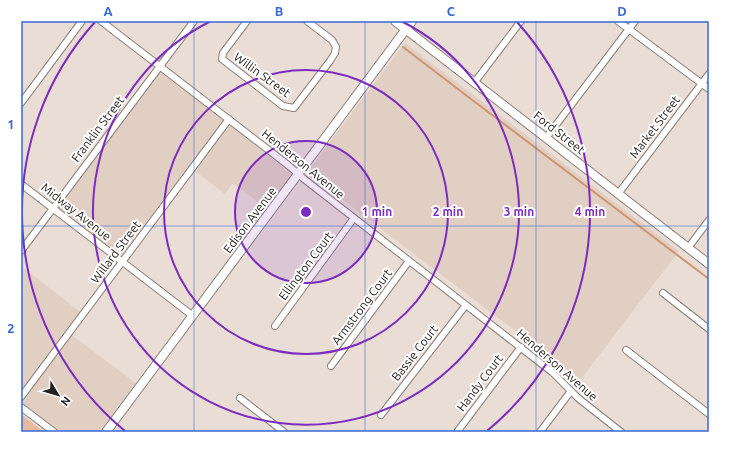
<svg xmlns="http://www.w3.org/2000/svg" width="730" height="453" viewBox="0 0 730 453" font-family="Ubuntu,sans-serif">
	<style>
		.built { fill: #e1cfc3 }
		.green { fill: #e8ba9d }
		.lines { fill: none; stroke-linecap: round; stroke-linejoin: round }
		.stream { stroke: #cd9571; stroke-width: 2 }
		.minor-casing { stroke: #8c817b; stroke-width: 8 }
		.tertiary-casing { stroke: #8c817b; stroke-width: 10 }
		.minor { stroke: #fff; stroke-width: 6 }
		.tertiary { stroke: #fff; stroke-width: 8 }
		.grid { fill: none; stroke: #3968d8; stroke-width: 1; stroke-opacity: 0.55 }
		.ring { fill: none; stroke: #7b2cbf; stroke-width: 2 }
		.labels { text-anchor: middle; stroke-width: 4; stroke-linejoin: round; paint-order: stroke }
		.street-label { font-size: 12px; fill: #24201d; stroke: #fff }
		.centre { fill: #7b2cbf; stroke: #fff; stroke-width: 2 }
		.ring-label { font-size: 12px; text-anchor: middle; font-weight: bold; fill: #7b2cbf; stroke: #fff; stroke-width: 4; stroke-linejoin: round; paint-order: stroke }
		.neatline { fill: none; stroke: #3968d8; stroke-width: 1.5 }
		.grid-label { font-size: 13px; text-anchor: middle; font-weight: bold; fill: #3968d8 }
	</style>
	<rect width="100%" height="100%" fill="#e9ddd6"/>
	<path class="built" d="M405,43L679,251L580,380L310,175L308,171Z
		M159,68L294,174L268,210L233,183L225,194L191,168L121,263L52,211Z
		M21,266L83,314L69,333L137,384L102,432H48L21,411Z"/>
	<path class="green" d="M21,414L44,432H21Z"/>
	<g class="lines">
		<path class="stream" d="M403,47L467,96L709,279"/>
		<defs>
			<path id="minor" d="M101,21L288,165L304,179L534,358L552,372L578,398L621,432
				M247,21L223,53L222,59L283,106L294,108L330,61L335,53L336,47L332,40L307,21
				M618,21L709,89
				M474,83L521,21
				M21,103L82,21
				M546,138L635,21
				M21,184L193,316
				M618,194L709,74
				M688,248L709,220
				M21,251L194,21
				M663,293L709,329
				M275,326L354,218
				M626,350L709,414
				M331,366L409,261
				M21,397L229,119
				M240,398L284,432
				M21,407L54,432
				M381,415L466,305
				M457,432L521,347
				M540,432L571,391"/>
			<path id="tertiary" d="M395,21L709,264
				M106,432L412,21"/>
		</defs>
		<use href="#minor" class="minor-casing"/>
		<use href="#tertiary" class="tertiary-casing"/>
		<use href="#minor" class="minor"/>
		<use href="#tertiary" class="tertiary"/>
	</g>
	<path class="grid" d="M194,21V432M365,21V432M536,21V432M21,226H709"/>
	<circle cx="306" cy="212" r="71" fill="#7b2cbf" fill-opacity=".12"/>
	<g class="ring">
		<circle cx="306" cy="212" r="71"/>
		<circle cx="306" cy="212" r="142"/>
		<path d="M401 21A213 213 0 1 1 211 21"/>
		<path d="M125 431A284 284 0 0 1 95 22M517 22A284 284 0 0 1 487 431"/>
	</g>
	<g class="labels">
		<g class="street-label">
			<text transform="translate(262 75) rotate(36)" y="4">Willin Street</text>
			<text transform="translate(655 127) rotate(-53)" y="4">Market Street</text>
			<text transform="translate(98 129) rotate(-53)" y="4">Franklin Street</text>
			<text transform="translate(559 133) rotate(38)" y="4">Ford Street</text>
			<text transform="translate(303 164) rotate(39)" y="4">Henderson Avenue</text>
			<text transform="translate(76 212) rotate(38)" y="4">Midway Avenue</text>
			<text transform="translate(250 220) rotate(-53)" y="4">Edison Avenue</text>
			<text transform="translate(116 252) rotate(-53)" y="4">Willard Street</text>
			<text transform="translate(306 266) rotate(-53)" y="4">Ellington Court</text>
			<text transform="translate(362 307) rotate(-53)" y="4">Armstrong Court</text>
			<text transform="translate(415 353) rotate(-52)" y="4">Bassie Court</text>
			<text transform="translate(557 365) rotate(41)" y="4">Henderson Avenue</text>
			<text transform="translate(480 383) rotate(-53)" y="4">Handy Court</text>
		</g>
	</g>
	<circle cx="306" cy="212" r="6" class="centre"/>
	<g class="ring-label">
		<text x="377" y="216">1 min</text>
		<text x="448" y="216">2 min</text>
		<text x="519" y="216">3 min</text>
		<text x="590" y="216">4 min</text>
	</g>
	<rect width="730" height="453" fill="none" stroke="#ffffff" stroke-width="44"/>
	<g transform="translate(58 395) rotate(128)" stroke="#ffffff" stroke-width="3" paint-order="stroke">
	<path d="M0-3L7 15L0 10L-7 15Z" fill="#24201d"/>
	<text y="-6" font-size="11" font-weight="bold" text-anchor="middle" fill="#24201d">N</text>
	</g>
	<rect x="22" y="22" width="686" height="409" class="neatline"/>
	<g class="grid-label">
		<text x="108" y="16">A</text>
		<text x="279" y="16">B</text>
		<text x="451" y="16">C</text>
		<text x="622" y="16">D</text>
		<text x="11" y="129">1</text>
		<text x="11" y="333">2</text>
	</g>
</svg>
